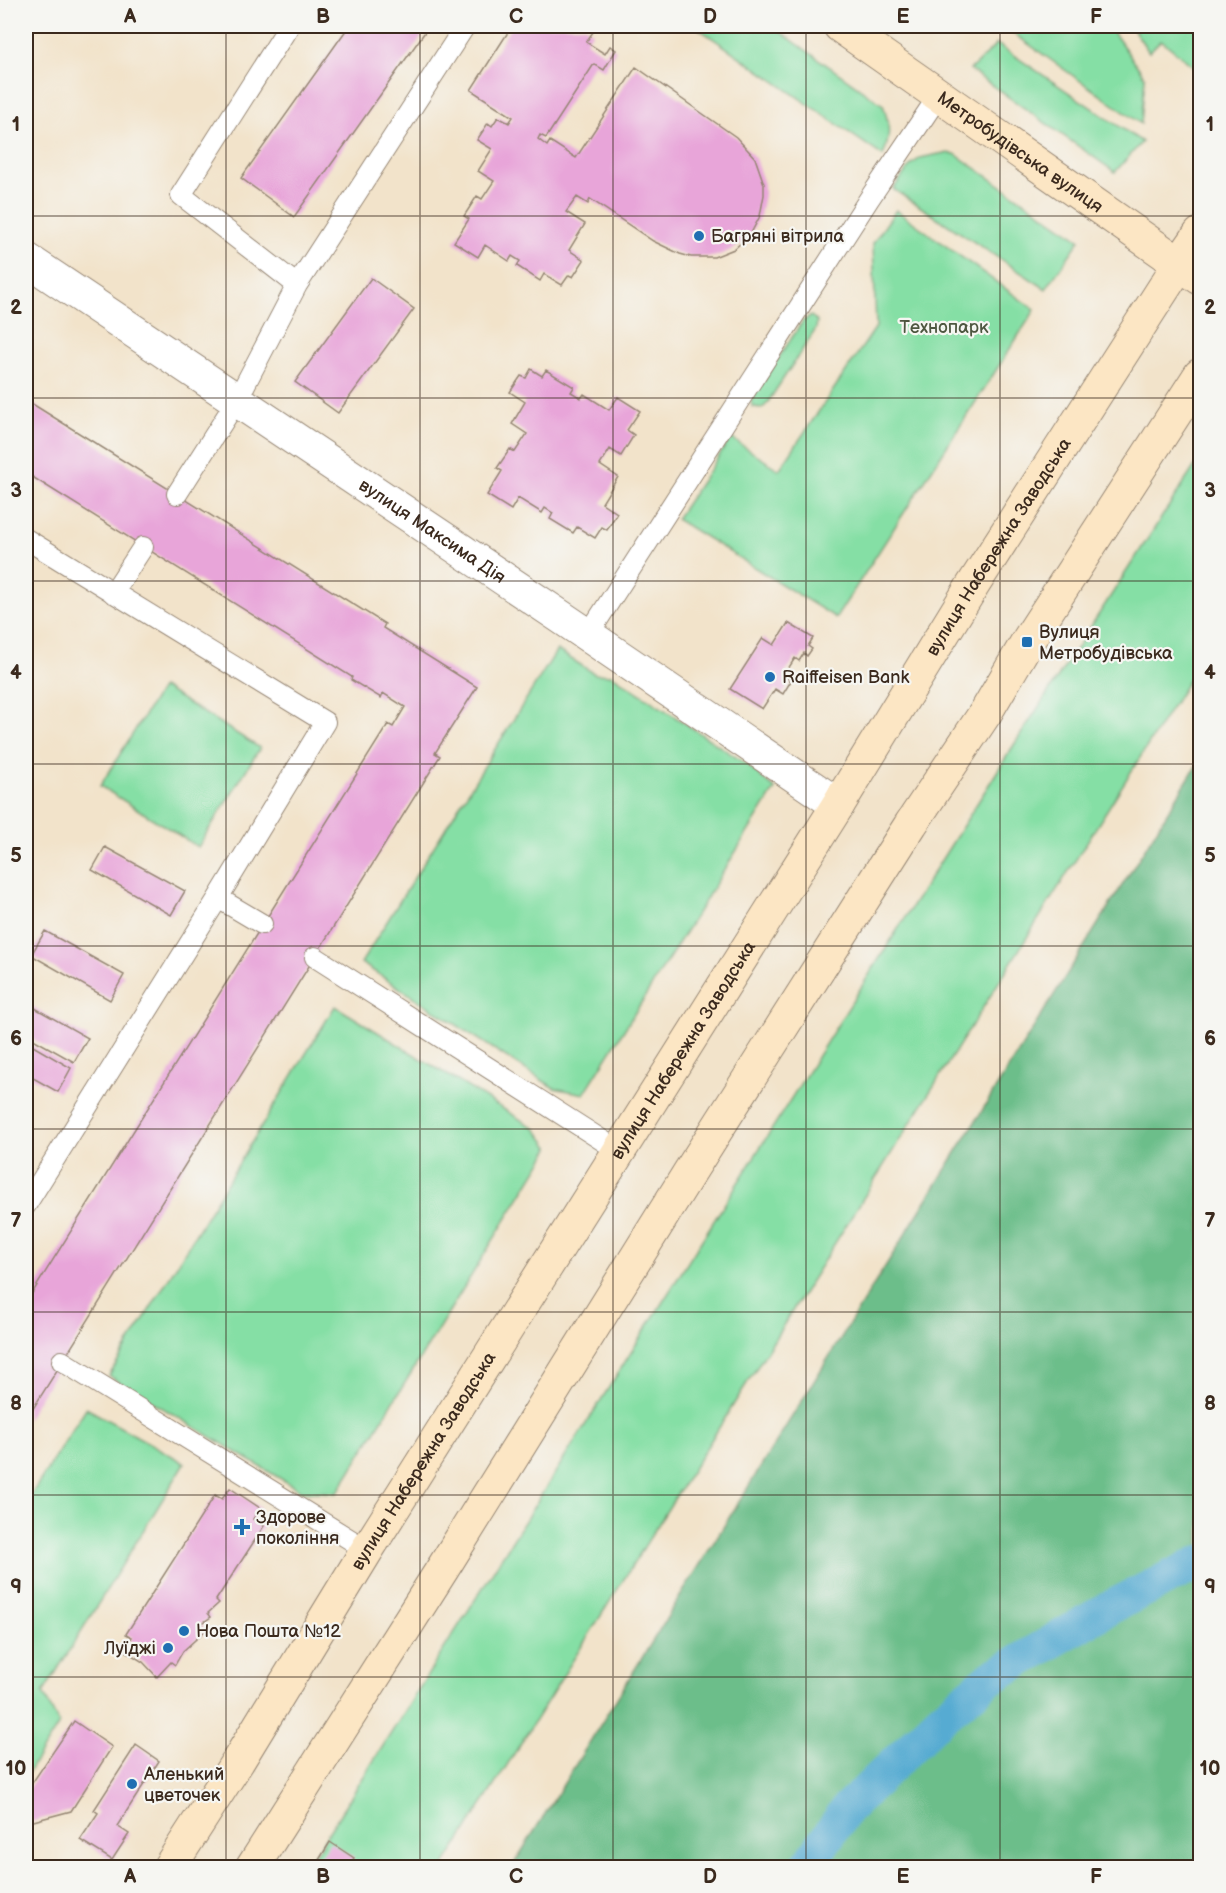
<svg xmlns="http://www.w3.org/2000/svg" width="1226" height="1893" viewBox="0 0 1226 1893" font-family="'Balsamiq Sans',sans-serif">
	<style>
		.green { fill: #85dfa5; stroke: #608462; stroke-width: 1.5 }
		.forest { fill: #6cbe8a; stroke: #547454; stroke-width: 1.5 }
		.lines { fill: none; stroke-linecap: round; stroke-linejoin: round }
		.canal { stroke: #57abd2; stroke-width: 34 }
		.building { fill: #e8a5d9 }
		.lane-casing { stroke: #968674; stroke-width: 22 }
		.street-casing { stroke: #968674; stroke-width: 35 }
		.secondary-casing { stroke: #968674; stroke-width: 35 }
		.lane { stroke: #fff; stroke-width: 20 }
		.street { stroke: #fff; stroke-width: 33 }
		.secondary { stroke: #fce6c4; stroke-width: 33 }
		.grid { fill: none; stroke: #3b2a1e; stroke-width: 1.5; stroke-opacity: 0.55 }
		.poi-dot { fill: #1f6fb2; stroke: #f6f6f2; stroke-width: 2 }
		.labels { text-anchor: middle; stroke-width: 4.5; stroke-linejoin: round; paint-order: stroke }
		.street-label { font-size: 18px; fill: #3b2a1e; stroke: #f6f6f2 }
		.poi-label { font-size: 18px; fill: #3b2a1e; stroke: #f6f6f2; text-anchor: start }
		.park-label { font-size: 18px; fill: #4e5740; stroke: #f6f6f2 }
		.neatline { fill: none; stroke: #3b2a1e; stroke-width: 2 }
		.grid-label { font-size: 20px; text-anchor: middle; font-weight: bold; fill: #3b2a1e }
	</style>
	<rect width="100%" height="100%" fill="#f6f6f2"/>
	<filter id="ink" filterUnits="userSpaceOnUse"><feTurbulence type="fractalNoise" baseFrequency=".0167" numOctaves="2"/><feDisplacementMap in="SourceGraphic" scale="12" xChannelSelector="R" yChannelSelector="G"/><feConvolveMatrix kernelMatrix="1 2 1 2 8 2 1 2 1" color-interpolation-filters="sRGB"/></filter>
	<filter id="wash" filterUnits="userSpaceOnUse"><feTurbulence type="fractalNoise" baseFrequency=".008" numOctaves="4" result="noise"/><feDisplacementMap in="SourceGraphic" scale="24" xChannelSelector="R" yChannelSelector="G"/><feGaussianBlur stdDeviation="1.35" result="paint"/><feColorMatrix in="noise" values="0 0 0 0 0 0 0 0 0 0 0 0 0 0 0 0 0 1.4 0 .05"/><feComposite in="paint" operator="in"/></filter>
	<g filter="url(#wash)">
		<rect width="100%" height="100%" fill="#f2e3ca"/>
		<path class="green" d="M695,26H772L883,105C890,125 891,135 883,156Z
			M1003,26H1109L1145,77L1141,124Z
			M1131,26H1200V72L1161,40L1149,52Z
			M997,44L1142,142L1115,172L970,70Z
			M944,153L955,154L1080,240L1046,289L893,189L909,167L920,158Z
			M896,210L1035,310L836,618L676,519L731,438L779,470L876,327L873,243Z
			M811,316L817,321L816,329L766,405L762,408L753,407L751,402L753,396L803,321Z
			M1200,458V662L443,1867L306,1868L1012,748Z
			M557,650L595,674L612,675L745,763L775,789L584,1094L554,1088L361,963Z
			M162,687L260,748L198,847L100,786Z
			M335,1006L536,1129L550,1148L337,1493L301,1491L109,1376Z
			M86,1408L185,1463L43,1693L59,1724L26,1776V1503Z"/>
		<path class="forest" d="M1200,760V1867H512Z"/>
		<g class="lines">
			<path class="canal" d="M806,1868L846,1810L941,1718L989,1679L1111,1607L1200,1562"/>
		</g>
		<g id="blocks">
			<path class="building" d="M349,26H421L427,29L294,217L241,178Z
				M512,26H583L593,32L586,42L605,54L610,46L616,50L604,70L594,64L546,138L540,135L538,139L547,146L550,141L576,158L636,67L736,137L755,158L764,184V195L760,216L750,235L734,249L714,257H691L680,254L653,241L590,199L588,204L577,197L566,212L585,224L569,250L584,260L573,277L569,275L562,285L544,274L540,281L517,266L520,261L512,256L509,261L485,245L478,257L454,242L469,219L464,216L477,196L482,199L494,181L478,171L492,149L477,140L488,123L492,126L498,117L509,123L513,117L471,90Z
				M371,278L414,309L338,413L295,382Z
				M531,369L542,376L546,370L574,387L571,392L581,398L584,394L609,410L618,397L640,411L627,430L634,435L621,456L610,449L600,465L618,477L602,503L617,513L607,530L602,527L595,538L577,527L573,533L550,519L553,513L545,508L542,513L518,498L511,510L487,495L502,471L497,468L510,449L515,452L527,434L512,424L525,402L510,392L521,376L526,378Z
				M26,400L385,624L383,628L477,687L435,753L440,756L26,1420V1303L388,724L393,727L405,707L383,693L381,698L351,680L352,677L26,473Z
				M788,623L813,638L808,646L812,649L807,656L804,653L799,661L795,658L784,675L791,681L783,694L775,689L762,709L730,689L763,638L774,645Z
				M105,847L185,891L171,915L92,870Z
				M45,931L124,975L110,1000L31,955Z
				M26,1003L88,1038L74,1062L26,1035Z
				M26,1042L71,1068L58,1092L26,1074Z
				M230,1488L260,1508L253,1519L264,1526L216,1600L219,1603L208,1613L211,1617L201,1624L206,1630L183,1651L175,1665L171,1662L157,1677L143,1662L124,1650L132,1637L126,1634L215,1495L222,1499Z
				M74,1721L112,1747L71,1811L26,1823V1792Z
				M136,1745L159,1761L117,1826L129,1834L112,1860L80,1840L98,1813L94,1810Z
				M330,1842L354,1858L348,1868H314Z"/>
		</g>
	</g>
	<g filter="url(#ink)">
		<use href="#blocks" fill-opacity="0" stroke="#968674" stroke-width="1.5"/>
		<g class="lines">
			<defs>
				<path id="lane" d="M297,285L465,26
					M177,494L237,400L297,285L181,195L289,26
					M26,539L325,722L218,898L26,1205
					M113,593L143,547
					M588,635L869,199L939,95
					M218,898L262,924
					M315,957L619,1151
					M62,1361L367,1550"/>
				<g id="street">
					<path id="s1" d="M26,259L561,617L838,805"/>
				</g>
				<g id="secondary">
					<path id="s2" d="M840,26L1200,278"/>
					<path id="s3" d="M169,1868L238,1761L367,1550L838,805L973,585L1180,263L1200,234"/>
					<path d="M252,1868L443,1568L689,1173L911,824L986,712L1027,642L1200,375"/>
				</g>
			</defs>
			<use href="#lane" class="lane-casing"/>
			<use href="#street" class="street-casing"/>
			<use href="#secondary" class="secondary-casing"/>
			<use href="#lane" class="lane"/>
			<use href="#street" class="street"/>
			<use href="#secondary" class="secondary"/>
		</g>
	</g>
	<path class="grid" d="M226,26V1868M420,26V1868M613,26V1868M806,26V1868M1000,26V1868M26,216H1200M26,398H1200M26,581H1200M26,764H1200M26,946H1200M26,1129H1200M26,1312H1200M26,1495H1200M26,1677H1200"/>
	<g class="poi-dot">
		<circle cx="699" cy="236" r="6"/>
		<rect x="1021" y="636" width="12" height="12" rx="3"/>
		<circle cx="770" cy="677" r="6"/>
		<path d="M239 1518h6v6h6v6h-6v6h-6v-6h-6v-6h6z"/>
		<circle cx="184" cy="1631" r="6"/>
		<circle cx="168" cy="1648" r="6"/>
		<circle cx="132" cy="1784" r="6"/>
	</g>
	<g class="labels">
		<g class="street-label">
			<text dy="6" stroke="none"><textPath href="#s2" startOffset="220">Метробудівська вулиця</textPath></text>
			<text dy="6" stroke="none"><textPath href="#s1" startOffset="489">вулиця Максима Дія</textPath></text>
			<text dy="6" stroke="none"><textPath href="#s3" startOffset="1560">вулиця Набережна Заводська</textPath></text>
			<text dy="6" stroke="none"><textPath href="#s3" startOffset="966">вулиця Набережна Заводська</textPath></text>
			<text dy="6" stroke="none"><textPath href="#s3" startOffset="480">вулиця Набережна Заводська</textPath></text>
		</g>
		<g class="poi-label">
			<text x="711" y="242">Багряні вітрила</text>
			<text x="1039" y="638">Вулиця<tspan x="1039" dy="21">Метробудівська</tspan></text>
			<text x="782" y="683">Raiffeisen Bank</text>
			<text x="256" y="1523">Здорове<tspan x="256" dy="21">покоління</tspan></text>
			<text x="196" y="1637">Нова Пошта №12</text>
			<text x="156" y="1654" text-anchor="end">Луїджі</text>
			<text x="144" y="1780">Аленький<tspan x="144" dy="21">цветочек</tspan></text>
		</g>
		<g class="park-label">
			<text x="944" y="333">Технопарк</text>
		</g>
	</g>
	<rect width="1226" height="1893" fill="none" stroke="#f6f6f2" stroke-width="66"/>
	<rect x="33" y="33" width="1160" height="1827" class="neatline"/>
	<g class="grid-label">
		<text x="130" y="23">A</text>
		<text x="323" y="23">B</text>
		<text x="516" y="23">C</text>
		<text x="710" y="23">D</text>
		<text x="903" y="23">E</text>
		<text x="1096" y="23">F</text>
		<text x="16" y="131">1</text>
		<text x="1210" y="131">1</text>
		<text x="16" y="314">2</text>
		<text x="1210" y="314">2</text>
		<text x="16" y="497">3</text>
		<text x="1210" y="497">3</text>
		<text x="16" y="679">4</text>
		<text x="1210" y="679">4</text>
		<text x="16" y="862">5</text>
		<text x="1210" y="862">5</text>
		<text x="16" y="1045">6</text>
		<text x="1210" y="1045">6</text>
		<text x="16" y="1227">7</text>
		<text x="1210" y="1227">7</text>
		<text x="16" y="1410">8</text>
		<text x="1210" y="1410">8</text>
		<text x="16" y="1593">9</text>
		<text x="1210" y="1593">9</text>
		<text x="16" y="1775">10</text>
		<text x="1210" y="1775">10</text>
		<text x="130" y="1883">A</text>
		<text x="323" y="1883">B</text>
		<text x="516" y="1883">C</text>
		<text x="710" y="1883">D</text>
		<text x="903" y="1883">E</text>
		<text x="1096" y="1883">F</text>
	</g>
</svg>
